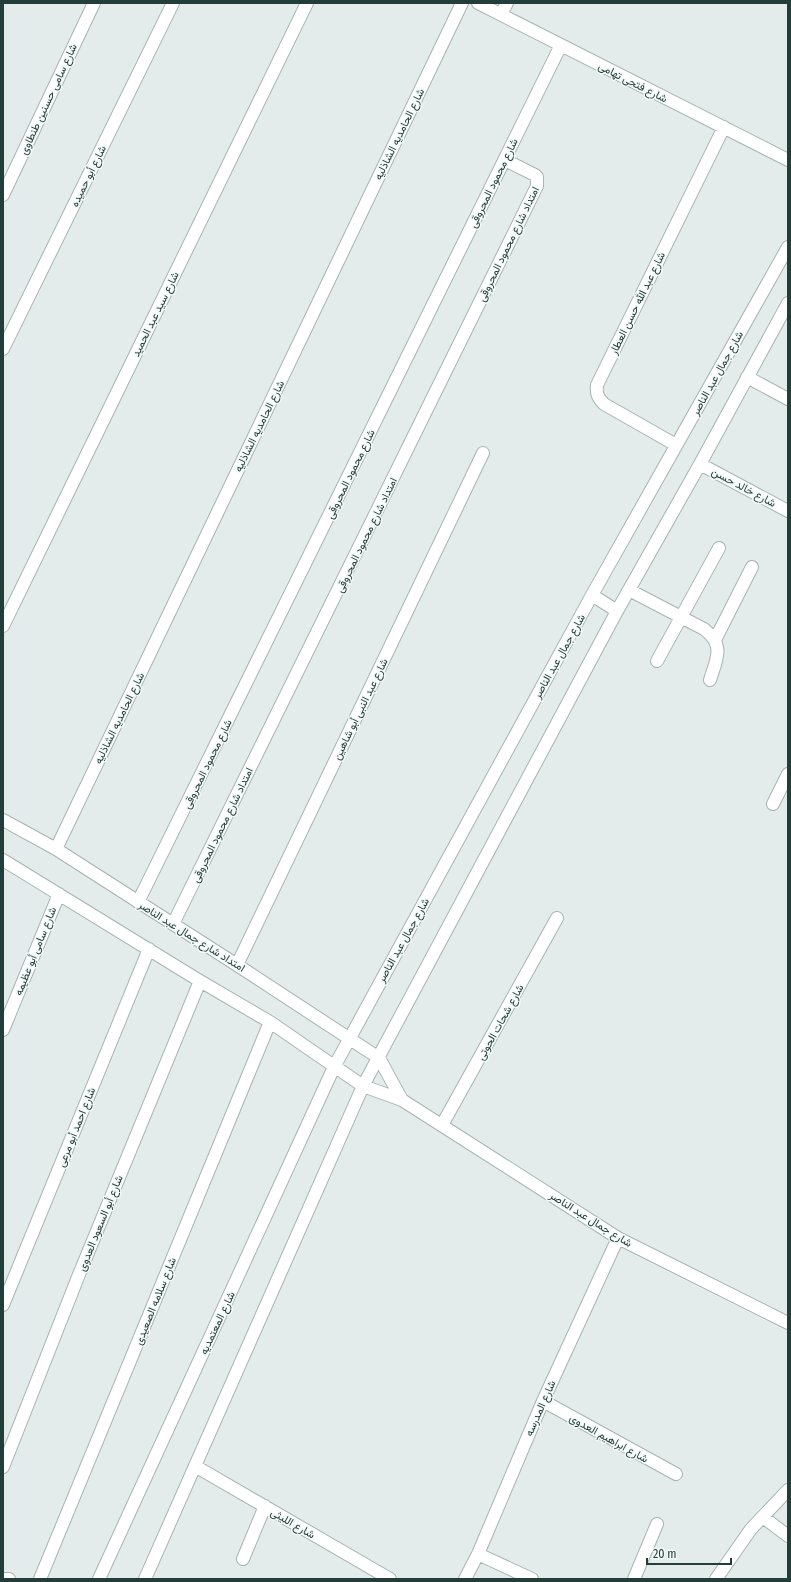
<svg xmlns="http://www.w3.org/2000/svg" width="791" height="1582" viewBox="0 0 791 1582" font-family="'Fira Sans Condensed',Vazirmatn,sans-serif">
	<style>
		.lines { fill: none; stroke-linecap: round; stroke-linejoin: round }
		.minor-casing { stroke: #a6b4b2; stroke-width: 14 }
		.minor { stroke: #fff; stroke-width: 12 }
		.labels { text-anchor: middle; stroke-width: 3; stroke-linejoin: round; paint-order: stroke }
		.street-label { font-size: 11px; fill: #233d3b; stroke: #f3f9f7 }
	</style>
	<rect width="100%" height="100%" fill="#e3ecea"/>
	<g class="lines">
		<defs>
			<path id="minor" d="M478,3L788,160
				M501,14L507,3
				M3,195L94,3
				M3,349L173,3
				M747,377L788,399
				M676,445L604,404C598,398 596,394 597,385L724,127
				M700,464L788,511
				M629,590L704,629C725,645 717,658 710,680
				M592,595L617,611
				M3,626L307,3
				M715,640L752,567
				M657,661L719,548
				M773,804L788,774
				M3,820L56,849L237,965L379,1058L402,1100
				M56,849L462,3
				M3,860L200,981L270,1022L363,1086L402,1100L618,1238L788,1323
				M138,902L561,45
				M173,924L537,186V177L535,175L505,160
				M237,965L483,453
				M3,1030L59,894
				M442,1125L557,918
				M3,1305L149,949
				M543,1401L676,1474
				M195,1466L390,1579
				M3,1467L78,1277L200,981
				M763,1517L788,1536
				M478,1554L532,1579
				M243,1559L265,1506
				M3,1579H9
				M40,1579L270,1022
				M99,1579L334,1067L592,595L788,247
				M145,1579L363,1086L617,611L700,464L788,303
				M465,1579L478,1554L543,1401L618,1238
				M634,1579L657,1524
				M716,1579L751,1529L788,1490"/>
		</defs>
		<use href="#minor" class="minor-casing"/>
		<use href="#minor" class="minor"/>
	</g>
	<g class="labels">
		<g class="street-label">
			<text transform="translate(633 82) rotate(27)" y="4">شارع فتحى تهامى</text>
			<text transform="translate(48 99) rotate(-65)" y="4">شارع سامى حسنين طنطاوى</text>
			<text transform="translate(399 134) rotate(-64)" y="4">شارع الحامديه الشاذليه</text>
			<text transform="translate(88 176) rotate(-64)" y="4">شارع أبو حميده</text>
			<text transform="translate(493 183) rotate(-64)" y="4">شارع محمود المحروقى</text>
			<text transform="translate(508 244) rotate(-64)" y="4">امتداد شارع محمود المحروقى</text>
			<text transform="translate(637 303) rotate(-64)" y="4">شارع عبد الله حسن العطار</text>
			<text transform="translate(155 314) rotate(-64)" y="4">شارع سيد عبد الحميد</text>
			<text transform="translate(717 373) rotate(-61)" y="4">شارع جمال عبد الناصر</text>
			<text transform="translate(259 426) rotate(-64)" y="4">شارع الحامديه الشاذليه</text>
			<text transform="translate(350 474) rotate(-64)" y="4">شارع محمود المحروقى</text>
			<text transform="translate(744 487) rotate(28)" y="4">شارع خالد حسن</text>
			<text transform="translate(366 535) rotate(-64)" y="4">امتداد شارع محمود المحروقى</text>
			<text transform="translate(559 656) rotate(-61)" y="4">شارع جمال عبد الناصر</text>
			<text transform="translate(360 709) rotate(-64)" y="4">شارع عبد النبى أبو شاهين</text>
			<text transform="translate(119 718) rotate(-64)" y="4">شارع الحامديه الشاذليه</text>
			<text transform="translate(207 764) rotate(-64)" y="4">شارع محمود المحروقى</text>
			<text transform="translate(222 825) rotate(-64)" y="4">امتداد شارع محمود المحروقى</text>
			<text transform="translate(192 936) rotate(32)" y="4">امتداد شارع جمال عبد الناصر</text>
			<text transform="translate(403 940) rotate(-61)" y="4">شارع جمال عبد الناصر</text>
			<text transform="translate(35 951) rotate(-68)" y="4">شارع سامى أبو عظيمه</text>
			<text transform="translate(500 1022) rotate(-61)" y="4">شارع شحات الحوتى</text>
			<text transform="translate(76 1127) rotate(-68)" y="4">شارع احمد أبو مرعى</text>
			<text transform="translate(591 1219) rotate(32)" y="4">شارع جمال عبد الناصر</text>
			<text transform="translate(100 1223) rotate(-68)" y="4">شارع أبو السعود العدوى</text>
			<text transform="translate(155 1301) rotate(-68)" y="4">شارع سلامه الصعيدى</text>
			<text transform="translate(217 1323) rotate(-65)" y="4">شارع المعتمديه</text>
			<text transform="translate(540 1408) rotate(-66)" y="4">شارع المدرسه</text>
			<text transform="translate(609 1438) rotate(29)" y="4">شارع ابراهيم العدوى</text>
			<text transform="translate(293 1523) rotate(30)" y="4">شارع الليثى</text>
		</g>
	</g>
	<rect width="791" height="1582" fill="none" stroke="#233d3b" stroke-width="8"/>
	<path d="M647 1558v6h84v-6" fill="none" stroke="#233d3b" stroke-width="2"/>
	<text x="653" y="1558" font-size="12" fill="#233d3b" stroke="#f3f9f7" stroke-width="3" paint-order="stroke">20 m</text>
</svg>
